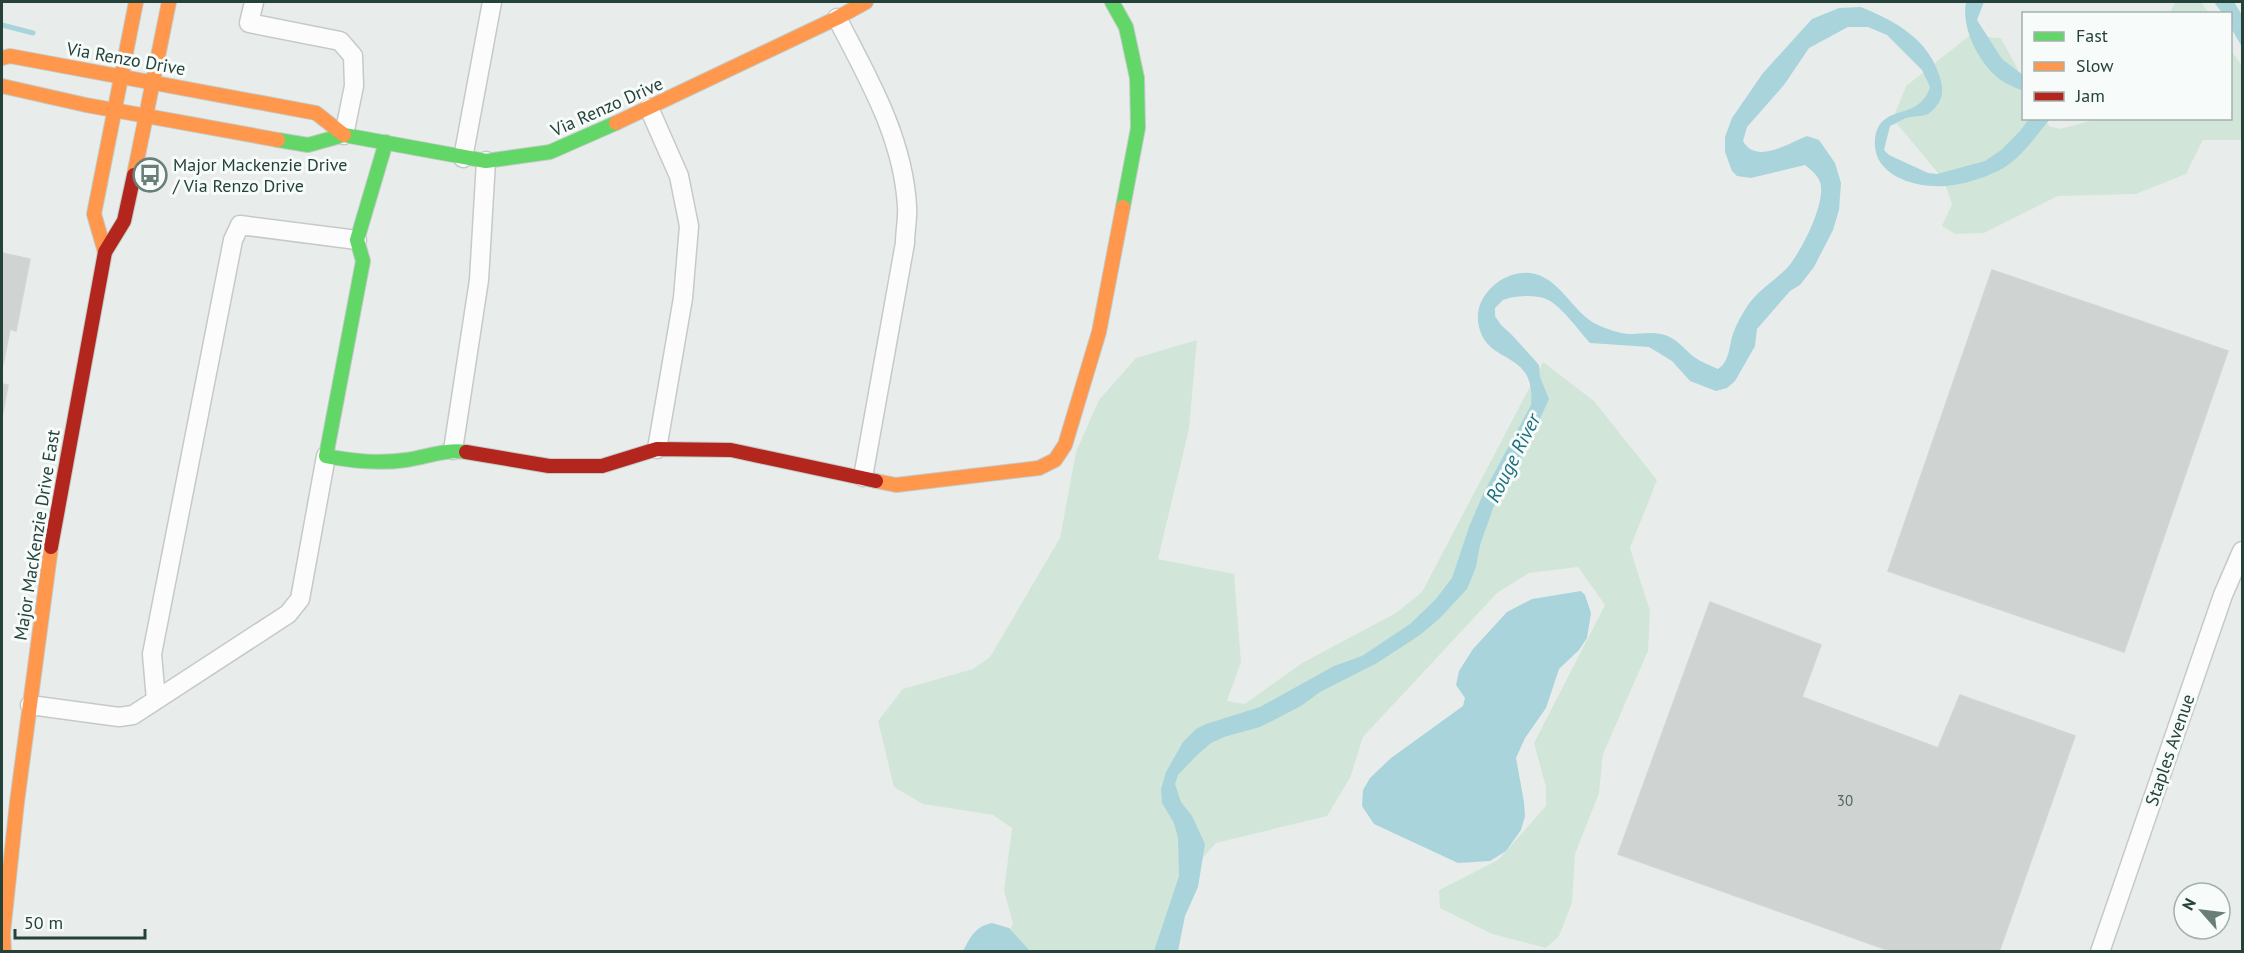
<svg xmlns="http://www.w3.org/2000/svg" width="2244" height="953" viewBox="0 0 2244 953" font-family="'PT Sans',sans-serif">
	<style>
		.green { fill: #d1e6d8 }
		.water { fill: #a9d4db }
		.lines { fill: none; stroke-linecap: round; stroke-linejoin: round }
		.stream { stroke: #a9d4db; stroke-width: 5 }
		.building { fill: #cfd4d2; stroke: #d1d6d4; stroke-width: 1.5 }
		.street-casing { stroke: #c5cac8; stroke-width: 21 }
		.fast-casing { stroke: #c3cbc8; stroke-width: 16 }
		.slow-casing { stroke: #c3cbc8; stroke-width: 16 }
		.jam-casing { stroke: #c3cbc8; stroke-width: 16 }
		.street { stroke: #fcfcfc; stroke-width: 18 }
		.fast { stroke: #63d668; stroke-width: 14 }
		.slow { stroke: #ff974d; stroke-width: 14 }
		.jam { stroke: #b3261e; stroke-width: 14 }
		.labels { text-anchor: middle; stroke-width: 6; stroke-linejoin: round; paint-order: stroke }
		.number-label { font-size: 15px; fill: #506761 }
		.street-label { font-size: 18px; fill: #24423a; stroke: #f7fbf9 }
		.poi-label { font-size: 18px; fill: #24423a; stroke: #f7fbf9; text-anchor: start }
		.water-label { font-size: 20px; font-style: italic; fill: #1c6f80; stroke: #f7fbf9 }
	</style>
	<rect width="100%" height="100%" fill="#e8edeb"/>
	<path class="green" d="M2175,2H2201L2209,13H2170Z
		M1969,36L2001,38L2023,79L2024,118L2045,119L2049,126L2060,129L2097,119L2230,118L2231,50L2242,66V140H2203L2186,174L2136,194L2058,196L1984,233L1955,234L1942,226L1952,204L1943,179L1893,119L1906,86Z
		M1197,340L1189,429L1158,559L1234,574L1241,662L1227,701L1245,704L1302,663L1396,613L1422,592L1543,362L1594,401L1657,480L1630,548L1650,611L1648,651L1603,754L1599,793L1575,854L1572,903L1559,936L1546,948L1492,934L1440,908L1439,890L1498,860L1546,806V787L1534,743L1605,605L1578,567L1529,573L1497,593L1363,737L1350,778L1327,816L1216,843L1199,862L1166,951H1000L1013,923L1004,891L1012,828L993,815L923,804L894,787L878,721L903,689L973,669L990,657L1060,538L1076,452L1099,400L1136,358Z"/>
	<path class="water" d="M1966,2H1984L1977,20L2002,59L2023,75V91C2015,87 2005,84 1998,78C1978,62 1961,27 1966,2Z
		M2214,2H2234L2242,15V47L2231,28L2230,14L2222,13Z
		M1861,7C1895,21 1929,39 1940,78C1944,91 1943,100 1932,111C1925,118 1915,115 1906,118C1901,120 1895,124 1890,126L1884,150L1889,155L1928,173L1937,174L1985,161L2001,150L2020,131L2029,119H2050C2036,136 2019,161 1998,171C1983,178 1962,185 1945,186C1916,188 1872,176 1875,140C1879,101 1919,123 1930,87L1922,70L1887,35L1868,27H1848L1809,48L1784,85L1747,127L1743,141C1756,165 1789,143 1807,136L1819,140L1835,163L1841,183L1839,210L1833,230L1814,267L1800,285L1790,291L1757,329L1755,346L1735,381L1727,388L1716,391L1690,381L1672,361L1649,347L1590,343C1579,331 1560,304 1546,299C1534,294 1513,296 1503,300L1495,308V316L1501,325L1512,335L1539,365L1540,377L1549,399L1523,456L1495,503L1480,545L1476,567L1467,589L1440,618L1420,635L1377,663L1320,692L1301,706L1260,727L1224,737L1211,743L1196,756L1178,775L1175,784L1181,802L1192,816L1205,844L1198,887L1185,916L1178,951H1154L1179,876L1178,838L1174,823L1162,803L1161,789L1166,772L1183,742L1196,729L1206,724L1260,707L1334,666L1362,656L1410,624L1435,600L1452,578L1469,527L1484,492L1531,405C1536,349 1488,366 1479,327C1470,293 1513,261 1543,277C1565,288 1576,315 1598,325C1607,329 1618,333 1628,334C1641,334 1652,331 1665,335C1677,339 1684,349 1694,357C1701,362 1710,365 1718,369C1729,362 1729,348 1732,337C1735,327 1741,316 1746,308C1756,292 1773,282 1786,269C1800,255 1827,202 1820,182C1817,174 1811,170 1805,165L1751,178L1737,176L1732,171L1725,152V137L1732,118L1763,73L1812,19L1839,8Z
		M1581,591L1585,595L1591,613L1587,638L1579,650L1559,669L1546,708L1525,738L1516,758L1524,802L1525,816L1521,830L1506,851L1490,861L1458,863L1374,824L1362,806L1363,790L1370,778L1391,758L1463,706L1465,698L1456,685L1459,671L1473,649L1507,612L1532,599Z
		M992,923L1009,928L1030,951H963C971,937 974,927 992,923Z"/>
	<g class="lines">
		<path class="stream" d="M2,25L33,33"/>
	</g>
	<path class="building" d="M2,253L30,259L16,331L10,329L3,365Z
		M1992,270L2228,351L2124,652L1888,571Z
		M2,384L8,385L2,417Z
		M1710,602L1821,645L1802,697L1938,748L1960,695L2075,736L1999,952H1893L1618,854Z"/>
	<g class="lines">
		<defs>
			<path id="street" d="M254,2L249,23L340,41L353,56L354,86L344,135
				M837,18C868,78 903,137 907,206C908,218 905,231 905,243L863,477
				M649,108L679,176L689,226L683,298L657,449
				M463,158L492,2
				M453,450L479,280L486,161
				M156,700L152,654L233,240L240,225L357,240
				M30,705L119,717L133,715L288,614L300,599L326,456
				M2100,952L2223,595L2242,551"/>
			<path id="fast" d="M1112,2L1126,27L1137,78L1138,128L1123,207
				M278,140L308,145L344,135L486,161L550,152L616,123
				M386,142L357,240L363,261L326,456C353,461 378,464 406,460C427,457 445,449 466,452"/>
			<path id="slow" d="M2,58L10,56L316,113L344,135
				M2,86L86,105L278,140
				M616,123L837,18L866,2
				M134,175L169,2
				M105,252L94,214L136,2
				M876,481L896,485L1039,468L1055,460L1065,445L1099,332L1123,207
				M4,952L3,933L17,802L51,547"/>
			<path id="jam" d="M466,452L549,466H602L657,449L731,450L876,481
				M51,547L105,252L124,221L134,175"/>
		</defs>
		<use href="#street" class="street-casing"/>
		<use href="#fast" class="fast-casing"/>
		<use href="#slow" class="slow-casing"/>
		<use href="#jam" class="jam-casing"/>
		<use href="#street" class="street"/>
		<use href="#fast" class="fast"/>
		<use href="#slow" class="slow"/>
		<use href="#jam" class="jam"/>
	</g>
	<defs>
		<symbol id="bus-ring" viewBox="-11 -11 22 22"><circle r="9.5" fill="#f7fbf9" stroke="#697e78" stroke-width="1.5"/><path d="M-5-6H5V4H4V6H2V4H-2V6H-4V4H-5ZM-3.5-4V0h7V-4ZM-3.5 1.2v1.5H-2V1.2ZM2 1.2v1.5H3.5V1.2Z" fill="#697e78"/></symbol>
	</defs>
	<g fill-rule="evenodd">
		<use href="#bus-ring" x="131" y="156" width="38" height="38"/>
	</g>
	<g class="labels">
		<g class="number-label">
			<text x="1845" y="806">30</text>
		</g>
		<g class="street-label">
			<text transform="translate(126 59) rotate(10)" y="6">Via Renzo Drive</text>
			<text transform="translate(607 107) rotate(-24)" y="6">Via Renzo Drive</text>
			<text transform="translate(37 535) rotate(-81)" y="6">Major MacKenzie Drive East</text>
			<text transform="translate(2170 750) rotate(-71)" y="6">Staples Avenue</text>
		</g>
		<g class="poi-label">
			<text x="173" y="171">Major Mackenzie Drive<tspan x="173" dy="21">/ Via Renzo Drive</tspan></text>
		</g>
		<g class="water-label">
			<text transform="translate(1513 458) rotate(-63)" y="7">Rouge River</text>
		</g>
	</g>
	<rect width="2244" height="953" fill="none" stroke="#24423a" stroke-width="6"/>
	<rect x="2022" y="12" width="210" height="108" fill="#f7fbf9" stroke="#a3b1ad" stroke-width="1.5"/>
	<rect x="2034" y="32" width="30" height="9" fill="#63d668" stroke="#a3b1ad" stroke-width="1.5"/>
	<text x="2076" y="42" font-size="18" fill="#24423a">Fast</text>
	<rect x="2034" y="62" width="30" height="9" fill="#ff974d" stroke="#a3b1ad" stroke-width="1.5"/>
	<text x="2076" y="72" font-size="18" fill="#24423a">Slow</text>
	<rect x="2034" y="92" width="30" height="9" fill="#b3261e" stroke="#a3b1ad" stroke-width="1.5"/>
	<text x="2076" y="102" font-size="18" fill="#24423a">Jam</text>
	<g transform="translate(2202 911) rotate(298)"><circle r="28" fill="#f7fbf9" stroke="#a3b1ad" stroke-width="1.5"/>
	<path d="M0-4.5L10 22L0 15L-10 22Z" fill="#697e78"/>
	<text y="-9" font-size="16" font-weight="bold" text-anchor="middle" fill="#24423a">N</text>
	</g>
	<path d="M15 929v9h130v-9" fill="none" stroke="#24423a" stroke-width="3"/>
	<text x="24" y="929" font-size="18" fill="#24423a" stroke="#f7fbf9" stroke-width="4.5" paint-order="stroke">50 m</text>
</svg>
